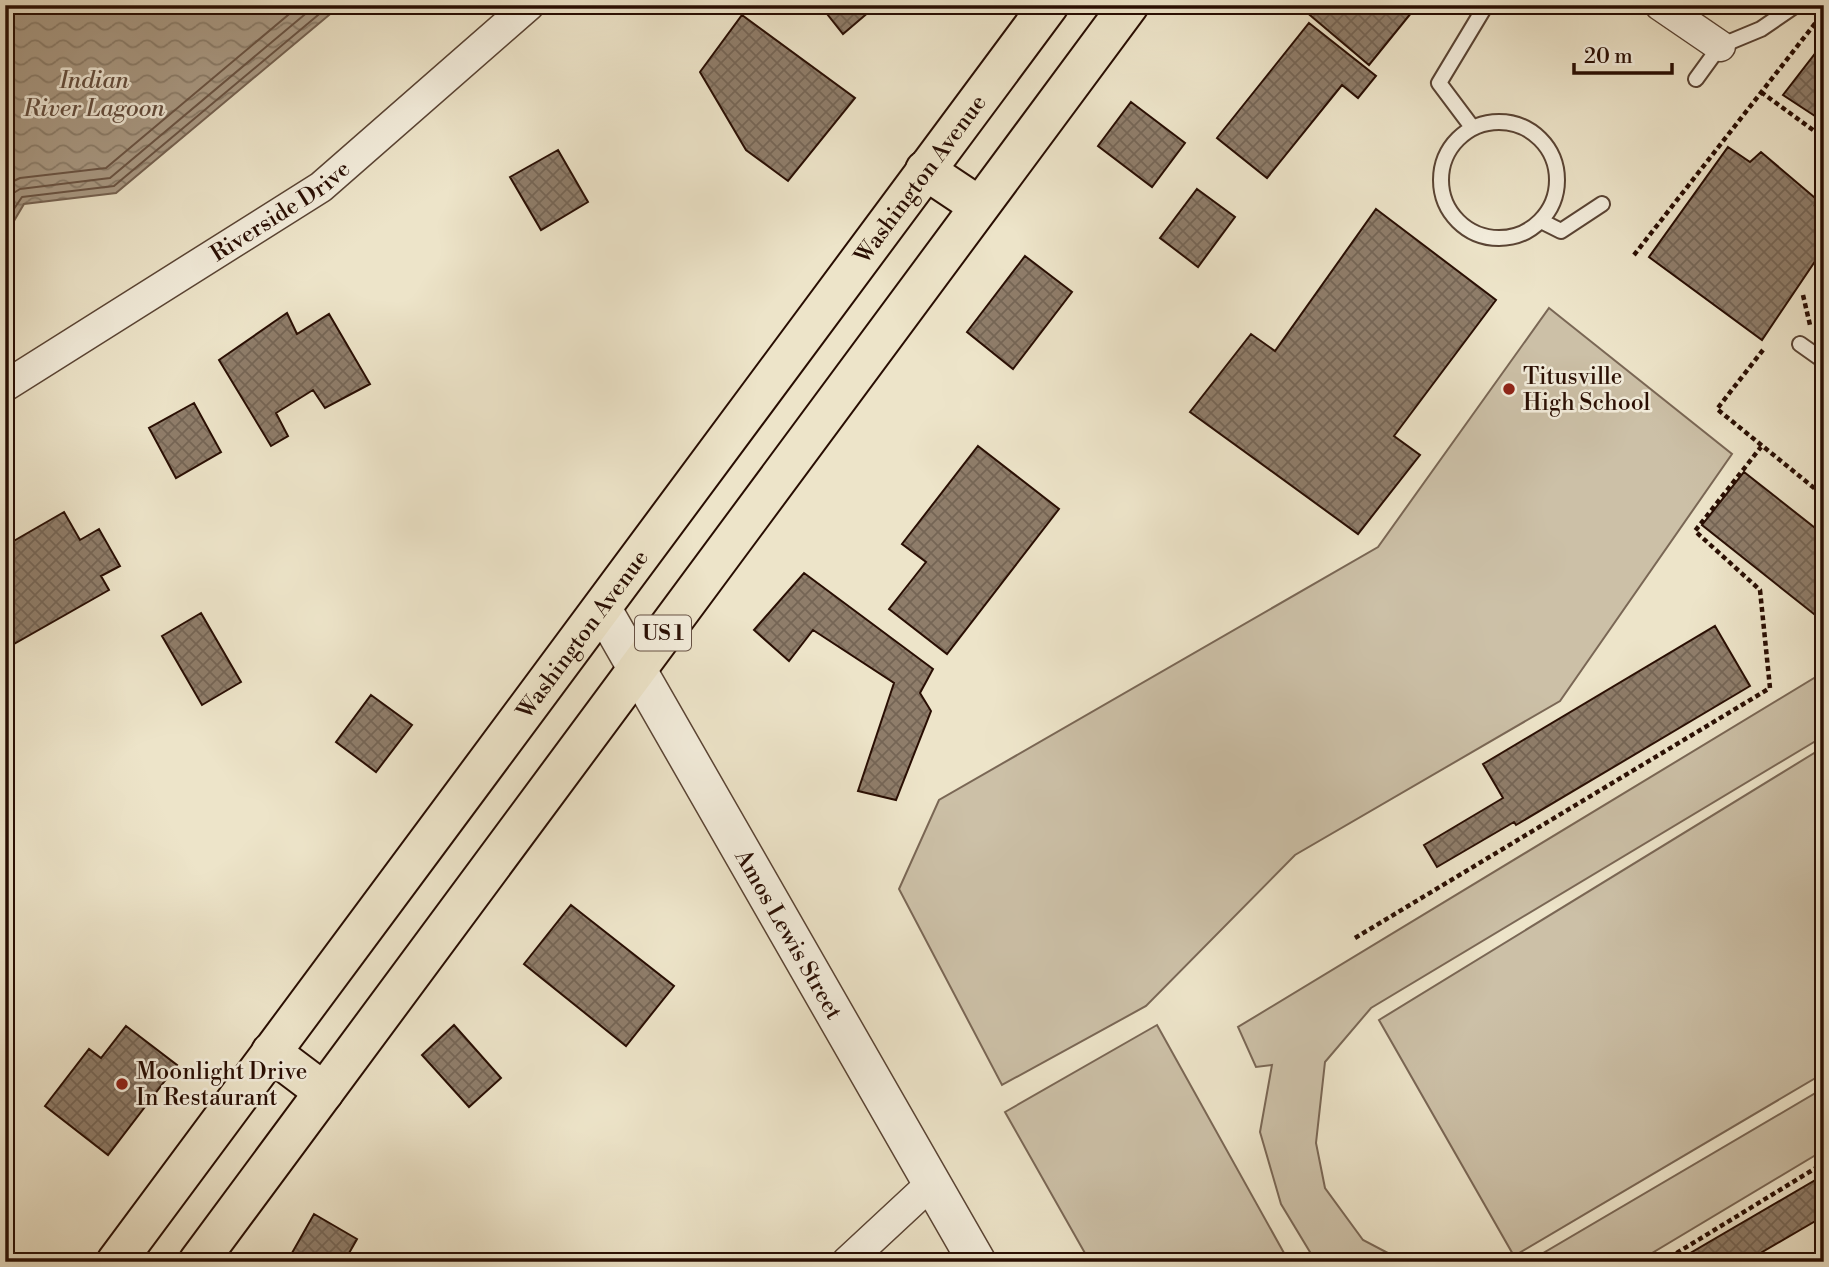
<svg xmlns="http://www.w3.org/2000/svg" width="1829" height="1267" viewBox="0 0 1829 1267" font-family="'Libre Bodoni',serif">
	<style>
		.park { fill: #ccc0a7; stroke: #7a6755; stroke-width: 2 }
		.water { fill: url(#water-waves); stroke: #766352; stroke-width: 2 }
		.lines { fill: none; stroke-linecap: round; stroke-linejoin: round }
		.shore { stroke: #6a5444; stroke-width: 2 }
		.building { fill: url(#building-cross-hatch); stroke: #290e03; stroke-width: 2 }
		.service-casing { stroke: #5a4434; stroke-width: 18 }
		.minor-casing { stroke: #5a4434; stroke-width: 33 }
		.tertiary-casing { stroke: #5a4434; stroke-width: 40 }
		.primary-casing { stroke: #290e03; stroke-width: 42 }
		.path { stroke: #290e03; stroke-width: 4.5; stroke-dasharray: 5 3.5; stroke-linecap: butt }
		.service { stroke: #f3eddc; stroke-width: 14 }
		.minor { stroke: #f3eddc; stroke-width: 30 }
		.tertiary { stroke: #f3eddc; stroke-width: 37 }
		.primary { stroke: #ede4c9; stroke-width: 38 }
		.poi-dot { fill: #8f2418; stroke: #f3eddc; stroke-width: 2.5 }
		.labels { text-anchor: middle; stroke-width: 5; stroke-linejoin: round; paint-order: stroke }
		.shield { fill: #f3eddc; stroke: #665144; stroke-width: 2 }
		.shield-label { font-size: 21px; font-weight: bold; fill: #290e03 }
		.street-label { font-size: 23px; fill: #290e03; stroke: #f3eddc }
		.poi-label { font-size: 23px; fill: #290e03; stroke: #f3eddc; text-anchor: start }
		.water-label { font-size: 24px; font-style: italic; fill: #634d3e; stroke: #f3eddc }
	</style>
	<defs>
		<pattern id="water-waves" width="16" height="10" patternUnits="userSpaceOnUse" patternTransform="scale(1.75)"><rect width="16" height="10" fill="#aa9b86"/><path d="M0 5q4-4 8 0t8 0" fill="none" stroke="#8a7d6b"/></pattern>
		<pattern id="building-cross-hatch" width="8" height="8" patternUnits="userSpaceOnUse" patternTransform="scale(1.75)"><rect width="8" height="8" fill="#8f7d6a"/><path d="M0 0l8 8M0 8l8-8" fill="none" stroke="#756555"/></pattern>
	</defs>
	<rect width="100%" height="100%" fill="#ede4c9"/>
	<filter id="stains"><feTurbulence type="fractalNoise" baseFrequency=".00286" numOctaves="4"/><feColorMatrix values="0 0 0 0 .2 0 0 0 0 .09 0 0 0 0 .02 0 0 0 .5 -.17"/></filter>
	<radialGradient id="worn" r=".72"><stop offset=".6" stop-color="#630" stop-opacity="0"/><stop offset="1" stop-color="#630" stop-opacity=".3"/></radialGradient>
	<path class="park" d="M1549,308L1732,454L1560,701L1295,855L1146,1006L1002,1085L899,889L939,800L1378,547Z
		M1824,672V736L1371,1008L1325,1062L1316,1143L1325,1188L1363,1240L1405,1262H1316L1281,1204L1260,1132L1272,1065L1256,1067L1238,1027Z
		M1824,747V1073L1514,1256L1379,1020Z
		M1157,1025L1289,1262H1090L1005,1112Z
		M1824,1088V1150L1637,1262H1528Z"/>
	<path class="water" d="M5,5H341L116,193L24,204L5,236Z"/>
	<g class="lines">
		<path class="shore" d="M5,185L20,178L106,168L300,5
			M5,204L12,194L20,189L110,178L316,5
			M5,222L22,197L114,186L330,5"/>
	</g>
	<path class="building" d="M820,5H877L843,34Z
		M1298,5H1414L1416,7L1369,65Z
		M742,15L855,98L788,181L746,150L700,72Z
		M1309,23L1376,76L1358,98L1342,85L1267,178L1217,138Z
		M1824,42V122L1783,95Z
		M1131,102L1185,143L1152,187L1098,146Z
		M1728,147L1750,162L1761,152L1821,203L1815,206L1824,214V248L1762,340L1649,257Z
		M558,150L588,202L541,230L510,177Z
		M1197,189L1235,217L1198,267L1160,238Z
		M1376,209L1496,300L1394,436L1420,455L1358,534L1190,412L1251,334L1275,351Z
		M1025,256L1072,292L1013,369L967,332Z
		M287,313L297,334L329,314L370,384L325,408L313,390L276,413L288,436L271,446L219,360Z
		M194,403L221,452L176,478L149,428Z
		M978,446L1059,509L947,654L889,609L926,562L902,544Z
		M1744,472L1824,535V622L1702,525Z
		M64,512L80,540L99,529L120,566L101,576L109,590L5,649V546Z
		M804,573L933,669L920,693L931,711L896,800L858,791L894,683L813,630L789,661L754,630Z
		M201,613L241,682L202,705L162,636Z
		M1715,626L1750,686L1516,825L1514,822L1437,867L1424,845L1503,798L1483,764Z
		M371,695L412,725L376,772L336,742Z
		M571,905L674,986L626,1046L524,964Z
		M454,1025L501,1078L469,1107L422,1055Z
		M126,1026L177,1065L108,1155L45,1106L89,1049L101,1058Z
		M1824,1175V1216L1745,1262H1675Z
		M314,1214L357,1239L344,1262L288,1260Z"/>
	<g class="lines">
		<defs>
			<path id="service" d="M1696,79L1720,46L1761,29L1796,5
				M1441 180a58 58 0 1 1 116 0a58 58 0 1 1-116 0Z
				M1472,127L1439,83L1486,5
				M1541,221L1561,231L1602,204
				M1800,344L1824,361"/>
			<g id="minor">
				<path d="M1660,5L1720,46"/>
				<path id="s1" d="M5,386L321,187L529,5"/>
				<path d="M847,1262L932,1183"/>
			</g>
			<g id="tertiary">
				<path id="s2" d="M602,608L977,1262"/>
			</g>
			<g id="primary">
				<path d="M925,170L979,206"/>
				<path d="M271,1052L324,1092"/>
				<path id="s3" d="M116,1262L1049,5"/>
				<path d="M198,1262L1129,5"/>
			</g>
		</defs>
		<use href="#service" class="service-casing"/>
		<use href="#minor" class="minor-casing"/>
		<use href="#tertiary" class="tertiary-casing"/>
		<use href="#primary" class="primary-casing"/>
		<path class="path" d="M1761,92L1824,138
			M1634,255L1824,12
			M1803,295L1810,325
			M1763,350L1717,409L1824,496
			M1355,938L1770,688L1760,590L1695,531L1761,447
			M1662,1262L1824,1163"/>
		<use href="#service" class="service"/>
		<use href="#minor" class="minor"/>
		<use href="#tertiary" class="tertiary"/>
		<use href="#primary" class="primary"/>
	</g>
	<g class="poi-dot">
		<circle cx="1509" cy="389" r="7"/>
		<circle cx="122" cy="1084" r="7"/>
	</g>
	<g class="labels">
		<rect class="shield" x="635" y="615.5" width="56" height="35" rx="5"/>
		<g class="shield-label">
			<text x="663" y="640">US 1</text>
		</g>
		<g class="street-label">
			<text dy="8" stroke="none"><textPath href="#s3" startOffset="1349">Washington Avenue</textPath></text>
			<text dy="8" stroke="none"><textPath href="#s1" startOffset="326">Riverside Drive</textPath></text>
			<text dy="8" stroke="none"><textPath href="#s3" startOffset="782">Washington Avenue</textPath></text>
			<text dy="8" stroke="none"><textPath href="#s2" startOffset="376">Amos Lewis Street</textPath></text>
		</g>
		<g class="poi-label">
			<text x="1523" y="384">Titusville<tspan x="1523" dy="26">High School</tspan></text>
			<text x="136" y="1079">Moonlight Drive<tspan x="136" dy="26">In Restaurant</tspan></text>
		</g>
		<g class="water-label">
			<text x="94" y="88">Indian<tspan x="94" dy="28">River Lagoon</tspan></text>
		</g>
	</g>
	<rect width="1829" height="1267" fill="none" stroke="#ede4c9" stroke-width="28"/>
	<rect x="7" y="7" width="1815" height="1253" fill="none" stroke="#290e03" stroke-width="3.5"/>
	<rect x="14" y="14" width="1801" height="1239" fill="none" stroke="#290e03" stroke-width="2"/>
	<path d="M1574 63v10h98v-10" fill="none" stroke="#290e03" stroke-width="3.5"/>
	<text x="1584" y="63" font-size="21" fill="#290e03" stroke="#f3eddc" stroke-width="5" paint-order="stroke">20 m</text>
	<rect width="100%" height="100%" filter="url(#stains)"/>
	<rect width="100%" height="100%" fill="url(#worn)"/>
</svg>
